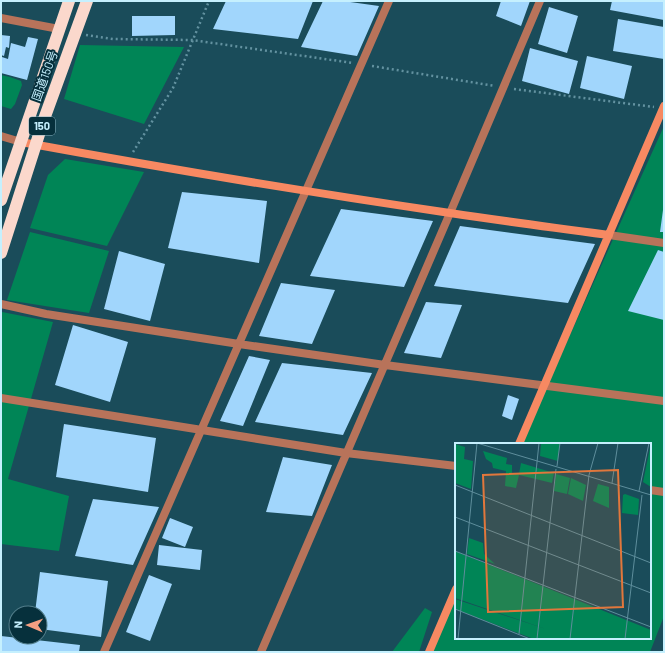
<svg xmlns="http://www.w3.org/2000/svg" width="665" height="653" viewBox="0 0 665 653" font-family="Barlow,'Noto Sans JP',sans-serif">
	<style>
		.green { fill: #008556 }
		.building { fill: #a1d6fc }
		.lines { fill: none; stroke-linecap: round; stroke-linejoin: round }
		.path { stroke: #6392a0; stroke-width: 2.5; stroke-dasharray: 2 3; stroke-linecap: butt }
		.street { stroke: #b8735a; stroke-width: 8 }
		.secondary { stroke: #f78962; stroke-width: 8 }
		.highway { stroke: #fbd8cc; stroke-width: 12 }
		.labels { text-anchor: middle; stroke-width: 4; stroke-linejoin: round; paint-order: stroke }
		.shield { fill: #06303c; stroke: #8cb6c4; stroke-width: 1 }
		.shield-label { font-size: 11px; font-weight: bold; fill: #c5f0fe }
		.street-label { font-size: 12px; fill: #c5f0fe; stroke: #06303c }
		.inset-road { fill: none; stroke: #5e8e9c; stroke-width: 1 }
		.view { fill: #e1773c; fill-opacity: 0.15; stroke: #e1773c; stroke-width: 2 }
		.inset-edge { fill: none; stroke: #c5f0fe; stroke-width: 2 }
	</style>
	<rect width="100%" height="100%" fill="#1a4c5a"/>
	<path class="green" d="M80,45L184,47L144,124L64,99Z
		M1,75L10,77L21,81L22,85L15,104L11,109L1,106Z
		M664,126V616L650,652H429L456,589V638H650V444H521Z
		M65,159L144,172L107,246L30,228L48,175Z
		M30,232L109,251L89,313L7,300Z
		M2,312L53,322L8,479L69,496L59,551L1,544V487L2,479L1,478V315Z
		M425,608L432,612L419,652H392Z"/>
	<path class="building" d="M226,1H313L298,39L213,29Z
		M323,1H343L379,6L357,56L301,47Z
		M501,1H530L521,26L496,16Z
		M612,1H664V20L610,10Z
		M549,7L578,16L567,53L538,44Z
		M132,16H175V35L132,36Z
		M618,19L664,27V59L613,51Z
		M1,35L10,36L9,48L6,47L4,56L1,55Z
		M28,37L38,39L27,80L1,73V63L2,57L8,59L11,43L25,47Z
		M530,48L578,61L569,94L522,81Z
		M587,56L632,66L624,99L580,88Z
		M182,192L267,201L259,263L168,248Z
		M341,209L433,221L404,287L310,276Z
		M663,210H664V232H660Z
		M460,226L595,244L568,303L434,286Z
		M658,250L664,252V320L628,311Z
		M119,251L165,264L150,321L104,309Z
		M281,283L335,290L312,344L259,336Z
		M426,302L462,305L441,358L404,353Z
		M73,325L128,342L110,402L55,385Z
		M249,356L270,360L243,426L220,421Z
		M282,363L372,373L343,435L255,422Z
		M508,395L519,399L512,420L502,416Z
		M64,424L156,438L148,492L56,477Z
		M283,457L332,465L312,516L266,512Z
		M93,499L159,507L133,565L75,556Z
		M170,518L193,527L185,547L162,538Z
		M159,545L202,550L200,570L157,565Z
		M40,572L108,581L101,637L40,629V613H35Z
		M149,575L172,584L150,641L126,632Z
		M1,636L80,645L79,652H1Z"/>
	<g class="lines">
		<path class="path" d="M86,35L113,39L192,40L353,63
			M372,66L495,86
			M514,89L654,107
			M133,152L173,88L209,1"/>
		<path class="street" d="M1,18L59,29
			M1,136L21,142
			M609,235L664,243
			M1,304L46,314L239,344L385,365L664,401
			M1,398L346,453L456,466
			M650,490L664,492
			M104,652L389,1
			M261,652L450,213L540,1"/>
		<path class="secondary" d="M21,142C163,168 307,192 450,213C503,221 556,228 609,235
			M519,444L664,106
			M429,652L456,589"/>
		<path class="highway" d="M1,200L69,1
			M1,253L43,122L87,1"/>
	</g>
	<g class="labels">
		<rect class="shield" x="29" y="117" width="26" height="18" rx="3"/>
		<g class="shield-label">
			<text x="42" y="130">150</text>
		</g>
		<g class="street-label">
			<text transform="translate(45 76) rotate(-70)" y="4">国道150号</text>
		</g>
	</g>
	<g transform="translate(455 443)">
		<rect width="196" height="196" fill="#1a4c5a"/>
		<path d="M86,0H105L103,18L85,13ZM196,0V44L188,39ZM0,1L10,4L9,16L18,18L16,46L0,40ZM28,8L52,15L51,21L57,22V30L64,31L66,20L99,30L97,40L64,32L61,45L50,43L51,28L38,25L37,20L31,16ZM101,31L115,35L112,51L99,48ZM116,35L131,42L128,58L113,51ZM143,41L154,44V65L138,58ZM170,51L184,56L183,72L167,70L168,52ZM14,95L28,100L29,111L40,121L12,111ZM0,108L196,187V196H79L0,166V156L91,186L0,155Z" fill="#008556"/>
		<path class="inset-road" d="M22,0L196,52M102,23L105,0M157,40L163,0M0,42L196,120M184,48L194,0M0,74L196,150M0,108L196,184M0,166L75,196M64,191L84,0M3,196L22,0M82,196L101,26M115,196L134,32L143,0M170,196L187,52"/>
		<path class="view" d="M163,27L168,164L33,169L28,32Z"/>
		<rect width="196" height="196" class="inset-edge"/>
	</g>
	<rect width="665" height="653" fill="none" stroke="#c5f0fe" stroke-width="4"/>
	<g transform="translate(28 625) rotate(272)"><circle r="19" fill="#06303c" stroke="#527d8a"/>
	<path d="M0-3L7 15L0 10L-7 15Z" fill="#f39f82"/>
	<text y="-6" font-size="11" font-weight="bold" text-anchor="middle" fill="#c5f0fe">N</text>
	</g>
</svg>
